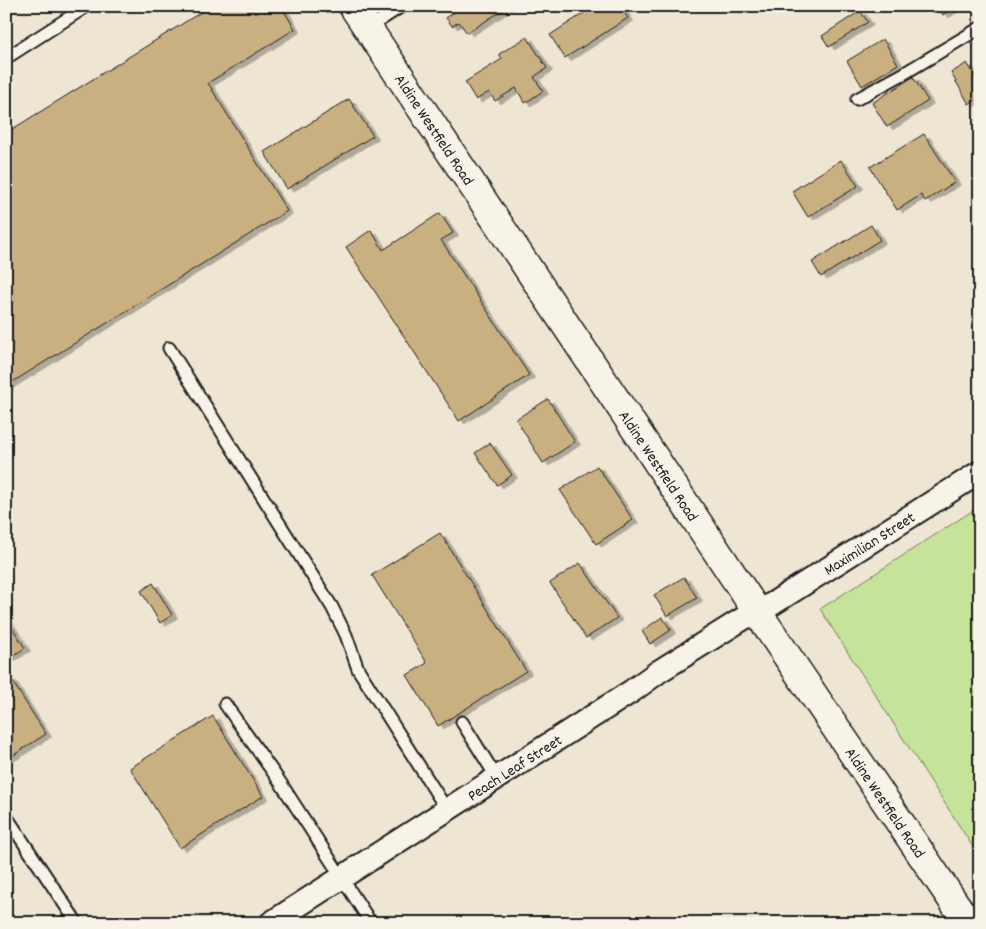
<svg xmlns="http://www.w3.org/2000/svg" width="986" height="929" viewBox="0 0 986 929" font-family="Dekko,sans-serif">
	<style>
		.green { fill: #c6e39a; stroke: #71805b }
		.building { fill: #c9b080; stroke: #1c1c1c; filter: url(#shadow) }
		.lines { fill: none; stroke-linecap: round; stroke-linejoin: round }
		.service-casing { stroke: #1c1c1c; stroke-width: 15 }
		.minor-casing { stroke: #1c1c1c; stroke-width: 26 }
		.secondary-casing { stroke: #1c1c1c; stroke-width: 31 }
		.service { stroke: #f7f3e8; stroke-width: 11 }
		.minor { stroke: #f7f3e8; stroke-width: 22 }
		.secondary { stroke: #f7f3e8; stroke-width: 28 }
		.labels { text-anchor: middle; stroke-width: 5; stroke-linejoin: round; paint-order: stroke }
		.street-label { font-size: 16px; fill: #1c1c1c; stroke: #f7f3e8 }
	</style>
	<defs>
		<filter id="shadow"><feDropShadow dx="5.5" dy="3" stdDeviation="0" flood-color="#0004"/></filter>
	</defs>
	<rect width="100%" height="100%" fill="#eee6d3"/>
	<filter id="ink" filterUnits="userSpaceOnUse"><feTurbulence type="fractalNoise" baseFrequency=".02" numOctaves="2"/><feDisplacementMap in="SourceGraphic" scale="10" xChannelSelector="R" yChannelSelector="G"/><feConvolveMatrix kernelMatrix="1 2 1 2 8 2 1 2 1" color-interpolation-filters="sRGB"/></filter>
	<g filter="url(#ink)">
		<path class="green" d="M980,506V858L820,609Z"/>
		<path class="building" d="M211,6H281L295,29L208,83L287,211L6,386V133Z
			M453,6H509L467,33L459,22L452,26L446,18L456,11Z
			M595,6H620L628,18L565,58L550,35Z
			M937,6H957L943,15Z
			M860,11L868,22L829,47L822,36Z
			M527,37L547,68L534,77L543,91L525,103L516,88L495,101L489,92L476,100L465,82L502,59L499,54Z
			M883,39L898,64L862,86L847,61Z
			M967,63L980,83V97L969,104L951,73Z
			M913,77L928,101L887,127L872,103Z
			M349,99L373,136L287,189L264,152Z
			M924,134L955,182L925,201L921,195L897,210L870,167Z
			M841,160L858,186L808,217L792,191Z
			M440,213L453,233L441,240L529,375L459,421L346,247L371,230L383,250Z
			M871,225L880,240L821,277L812,262Z
			M548,399L575,442L543,463L516,419Z
			M490,443L512,475L497,485L475,453Z
			M597,466L633,520L596,544L560,490Z
			M440,533L526,671L438,726L407,675L427,663L372,575Z
			M580,563L617,618L586,638L550,583Z
			M684,577L697,598L667,616L654,595Z
			M153,583L172,615L160,623L141,591Z
			M662,617L671,630L650,644L642,631Z
			M6,618L25,648L6,660Z
			M10,678L46,734L6,760V681Z
			M213,716L263,796L180,848L130,768Z"/>
		<g class="lines">
			<defs>
				<path id="service" d="M368,28L402,6
					M6,58L87,6
					M857,99L903,74L980,28
					M169,348L332,607L346,635L358,669L447,810
					M225,704L280,782L371,923
					M462,722L497,778
					M6,816L77,923"/>
				<g id="minor">
					<path id="s1" d="M271,923L632,691L658,672L744,618L758,613L980,472"/>
				</g>
				<g id="secondary">
					<path id="s2" d="M353,6L758,613L968,923"/>
				</g>
			</defs>
			<use href="#service" class="service-casing"/>
			<use href="#minor" class="minor-casing"/>
			<use href="#secondary" class="secondary-casing"/>
			<use href="#service" class="service"/>
			<use href="#minor" class="minor"/>
			<use href="#secondary" class="secondary"/>
		</g>
	</g>
	<g class="labels">
		<g class="street-label">
			<text dy="6" stroke="none"><textPath href="#s2" startOffset="148">Aldine Westfield Road</textPath></text>
			<text dy="6" stroke="none"><textPath href="#s2" startOffset="552">Aldine Westfield Road</textPath></text>
			<text dy="6" stroke="none"><textPath href="#s1" startOffset="709">Maximilian Street</textPath></text>
			<text dy="6" stroke="none"><textPath href="#s1" startOffset="289">Peach Leaf Street</textPath></text>
			<text dy="6" stroke="none"><textPath href="#s2" startOffset="958">Aldine Westfield Road</textPath></text>
		</g>
	</g>
	<rect width="986" height="929" fill="none" stroke="#f7f3e8" stroke-width="25"/>
	<rect x="12" y="12" width="961" height="904" fill="none" stroke="#1c1c1c" stroke-width="2" filter="url(#ink)"/>
</svg>
